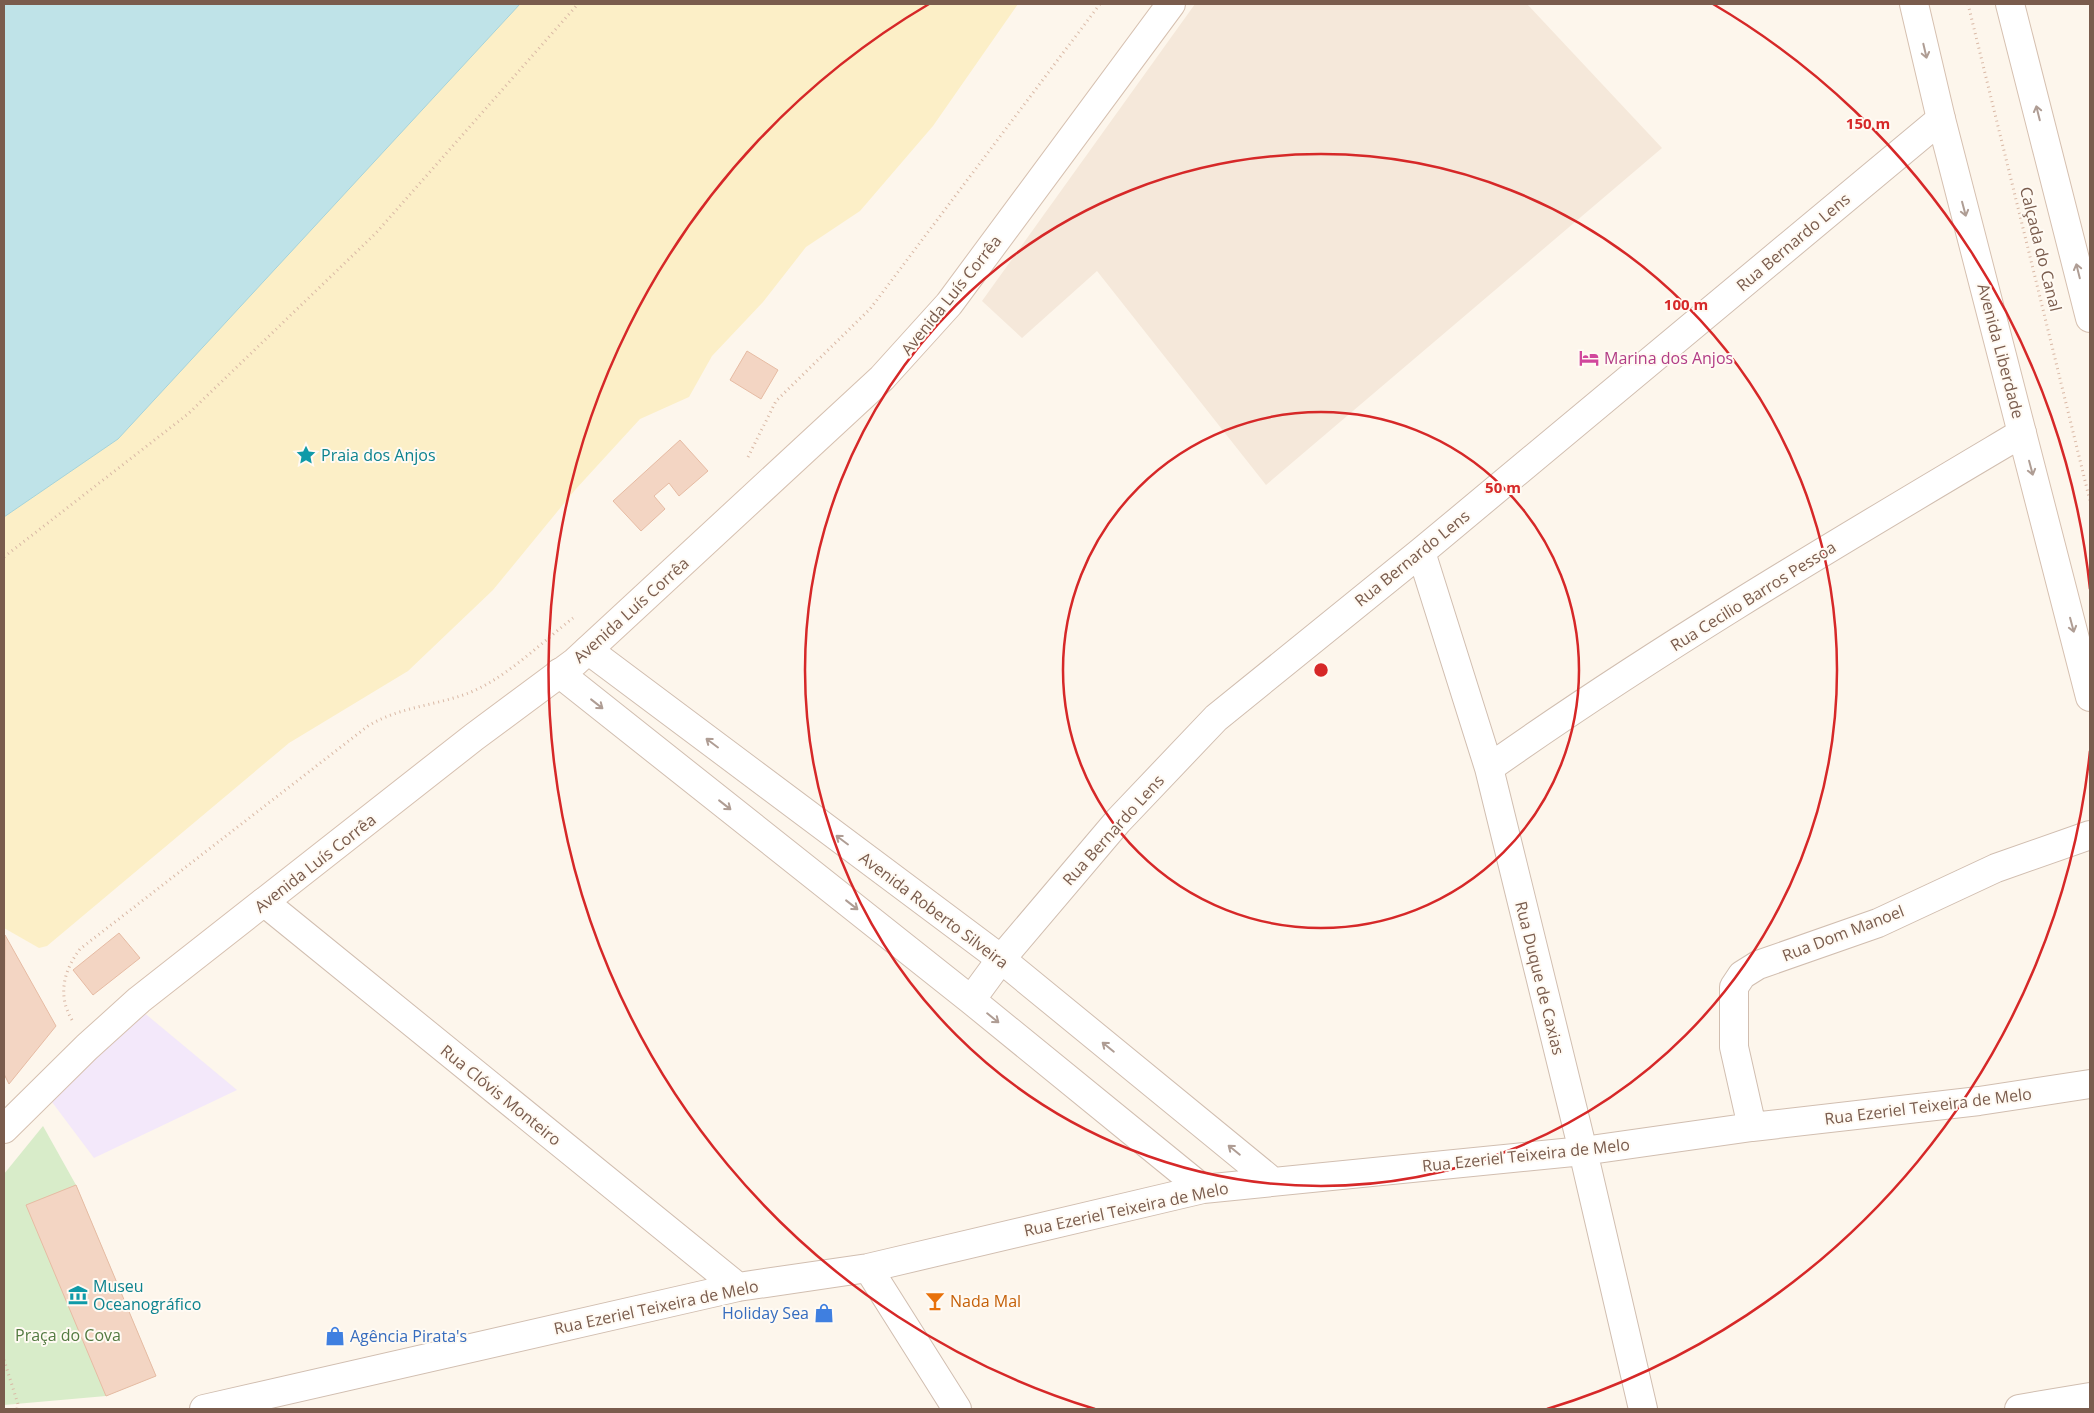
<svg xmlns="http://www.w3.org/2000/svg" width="2094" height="1413" viewBox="0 0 2094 1413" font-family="'Open Sans',sans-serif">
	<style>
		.residential { fill: #f5e8da }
		.education { fill: #f3e8fa }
		.green { fill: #d8ecc9 }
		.sand { fill: #fcefc7 }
		.water { fill: #bfe3e8; stroke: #a5d3da }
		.building { fill: #f3d5c3; stroke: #e6bba3 }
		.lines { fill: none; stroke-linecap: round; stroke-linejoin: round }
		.street-casing { stroke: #d1beb0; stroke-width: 30 }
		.secondary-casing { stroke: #d6c0b0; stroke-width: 30 }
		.path { stroke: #d9b8a5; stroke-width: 3; stroke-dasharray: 1 4; stroke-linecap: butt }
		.street { stroke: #fff; stroke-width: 28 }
		.secondary { stroke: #fff; stroke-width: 28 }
		.oneway { stroke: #af9d94 }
		.ring { fill: none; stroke: #d62828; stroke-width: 2.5 }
		.labels { text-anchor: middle; stroke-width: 4; stroke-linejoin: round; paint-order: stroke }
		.street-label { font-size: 16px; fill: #7a5c4d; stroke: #fffaf3 }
		.hotel-label { font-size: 16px; fill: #b23c85; stroke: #fffaf3; text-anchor: start }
		.culture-label { font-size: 16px; fill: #0d838f; stroke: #fffaf3; text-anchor: start }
		.food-label { font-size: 16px; fill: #c56008; stroke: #fffaf3; text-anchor: start }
		.shop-label { font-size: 16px; fill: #366cbe; stroke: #fffaf3; text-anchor: end }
		.park-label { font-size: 16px; fill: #537a41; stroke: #fffaf3 }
		.centre { fill: #d62828; stroke: #fffaf3; stroke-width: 2.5 }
		.ring-label { font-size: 15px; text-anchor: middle; font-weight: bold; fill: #d62828; stroke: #fffaf3; stroke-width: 4; stroke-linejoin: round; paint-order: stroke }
	</style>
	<rect width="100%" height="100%" fill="#fdf6ec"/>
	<path class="residential" d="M1195,4H1527L1662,148L1266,485L1097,271L1022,338L982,301Z"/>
	<path class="education" d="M142,1011L237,1090L94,1158L49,1098Z"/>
	<path class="green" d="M43,1126L76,1185L156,1376L106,1396L4,1405V1174Z"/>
	<path class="sand" d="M334,4H1018L933,126L860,211L806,247L763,302L712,356L689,397L640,419L575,490L493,590L408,671L289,743L47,946L39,948L4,928V341Z"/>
	<path class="water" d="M4,4H520L118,439L4,517Z"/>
	<path class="building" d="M747,351L778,370L761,399L730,380Z
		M680,440L708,471L679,496L669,483L654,496L665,509L641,531L613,501Z
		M119,933L140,958L93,995L73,970Z
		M5,935L56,1026L9,1084L4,1074Z
		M76,1185L156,1376L106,1396L26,1205Z"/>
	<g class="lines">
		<defs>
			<path id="street" d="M1421,552L1489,768L1583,1151L1643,1409
				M588,650L1001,959L1272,1181
				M559,673L971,1000L1203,1189
				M1489,768C1660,647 1842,540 2022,433
				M264,902L738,1287
				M971,1000L1001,959L1118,821L1216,718L1421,552L1941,119
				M1752,1127L1734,1047V987L1742,975L1758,965L1878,923L1996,868L2090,835
				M868,1268L957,1409
				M204,1409L738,1287L868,1268L1203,1189L1583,1151L1752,1127L1979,1101L2090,1084
				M2019,1409L2090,1397"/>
			<path id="secondary" d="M1914,4L1941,119L2090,697
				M2010,4L2090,318
				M4,1129L87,1047L139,1000L474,737L575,662L882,378L949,304L1171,4"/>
		</defs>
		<use href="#street" class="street-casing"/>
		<use href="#secondary" class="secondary-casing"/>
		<path class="path" d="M1968,4L2090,501
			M748,457L776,401L870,309L1100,4
			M4,557L188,414L376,233L578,4
			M72,1020C57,995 64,970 80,949L368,726C399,707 433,706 466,694C504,680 541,643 573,618
			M4,1360L18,1404L17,1409"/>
		<use href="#street" class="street"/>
		<use href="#secondary" class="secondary"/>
	</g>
	<defs><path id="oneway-shaft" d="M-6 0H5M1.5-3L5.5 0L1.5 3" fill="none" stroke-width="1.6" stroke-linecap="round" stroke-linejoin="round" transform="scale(1.25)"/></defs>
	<g class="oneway">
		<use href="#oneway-shaft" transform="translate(1925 51) rotate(77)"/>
		<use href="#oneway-shaft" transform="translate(2038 113) rotate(-104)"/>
		<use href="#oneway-shaft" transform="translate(1964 209) rotate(75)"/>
		<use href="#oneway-shaft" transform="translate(2078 271) rotate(-104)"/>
		<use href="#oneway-shaft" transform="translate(2031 468) rotate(75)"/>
		<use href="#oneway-shaft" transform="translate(2072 625) rotate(75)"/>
		<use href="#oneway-shaft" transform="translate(597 704) rotate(38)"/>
		<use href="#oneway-shaft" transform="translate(712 743) rotate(-143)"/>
		<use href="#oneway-shaft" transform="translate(725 805) rotate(38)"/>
		<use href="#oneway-shaft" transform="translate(842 840) rotate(-143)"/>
		<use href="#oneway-shaft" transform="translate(852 905) rotate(38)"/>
		<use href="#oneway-shaft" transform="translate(993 1018) rotate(39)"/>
		<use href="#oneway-shaft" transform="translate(1108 1047) rotate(-141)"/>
		<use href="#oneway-shaft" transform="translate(1234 1150) rotate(-141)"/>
	</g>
	<g class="ring">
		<circle cx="1321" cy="670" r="258"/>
		<circle cx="1321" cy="670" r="516"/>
		<path d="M2090 751A773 773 0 0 1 1547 1409M1095 1409A773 773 0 0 1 929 4M1713 4A773 773 0 0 1 2090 589"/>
	</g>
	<defs>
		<symbol id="hotel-bare" viewBox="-9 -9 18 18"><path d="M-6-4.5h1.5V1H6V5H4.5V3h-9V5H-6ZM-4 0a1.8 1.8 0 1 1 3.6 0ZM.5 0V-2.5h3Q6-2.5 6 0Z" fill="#d1479c" stroke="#fffaf3" stroke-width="2.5" paint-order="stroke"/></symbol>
		<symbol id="sight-bare" viewBox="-9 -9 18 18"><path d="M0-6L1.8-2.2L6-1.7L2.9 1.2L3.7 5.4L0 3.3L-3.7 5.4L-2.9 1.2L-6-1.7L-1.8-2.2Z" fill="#0f9aa8" stroke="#fffaf3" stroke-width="2.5" paint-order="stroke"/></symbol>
		<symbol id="museum-bare" viewBox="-9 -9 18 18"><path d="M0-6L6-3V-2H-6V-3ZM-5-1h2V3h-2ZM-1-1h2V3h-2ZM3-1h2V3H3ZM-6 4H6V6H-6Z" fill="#0f9aa8" stroke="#fffaf3" stroke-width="2.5" paint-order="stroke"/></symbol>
		<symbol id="bar-bare" viewBox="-9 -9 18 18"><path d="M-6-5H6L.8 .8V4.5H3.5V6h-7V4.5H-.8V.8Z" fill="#e8710a" stroke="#fffaf3" stroke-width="2.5" paint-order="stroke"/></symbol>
		<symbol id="shop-bare" viewBox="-9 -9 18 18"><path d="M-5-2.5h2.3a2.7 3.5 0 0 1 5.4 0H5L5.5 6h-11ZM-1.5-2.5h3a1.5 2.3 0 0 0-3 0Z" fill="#3f7fe0" stroke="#fffaf3" stroke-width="2.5" paint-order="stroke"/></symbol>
	</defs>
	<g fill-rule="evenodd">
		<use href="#hotel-bare" x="1575" y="344" width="28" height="28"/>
		<use href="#sight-bare" x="292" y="441" width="28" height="28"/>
		<use href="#museum-bare" x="64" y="1281" width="28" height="28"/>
		<use href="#bar-bare" x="921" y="1287" width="28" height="28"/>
		<use href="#shop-bare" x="810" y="1299" width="28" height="28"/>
		<use href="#shop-bare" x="321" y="1322" width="28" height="28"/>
	</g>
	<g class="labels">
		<g class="street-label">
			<text transform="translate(1793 242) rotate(-40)" y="6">Rua Bernardo Lens</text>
			<text transform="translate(2041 249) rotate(76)" y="6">Calçada do Canal</text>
			<text transform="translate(951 295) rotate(-51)" y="6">Avenida Luís Corrêa</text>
			<text transform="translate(2001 351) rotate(75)" y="6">Avenida Liberdade</text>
			<text transform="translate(1412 558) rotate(-39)" y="6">Rua Bernardo Lens</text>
			<text transform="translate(1753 596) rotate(-32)" y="6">Rua Cecilio Barros Pessoa</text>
			<text transform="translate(631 610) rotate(-42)" y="6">Avenida Luís Corrêa</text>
			<text transform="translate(1113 830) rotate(-48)" y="6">Rua Bernardo Lens</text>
			<text transform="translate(315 863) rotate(-38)" y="6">Avenida Luís Corrêa</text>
			<text transform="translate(934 910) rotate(37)" y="6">Avenida Roberto Silveira</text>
			<text transform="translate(1843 933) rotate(-21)" y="6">Rua Dom Manoel</text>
			<text transform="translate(1540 978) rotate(76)" y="6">Rua Duque de Caxias</text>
			<text transform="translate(501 1095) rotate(39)" y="6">Rua Clóvis Monteiro</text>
			<text transform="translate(1928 1106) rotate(-7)" y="6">Rua Ezeriel Teixeira de Melo</text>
			<text transform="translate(1526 1155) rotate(-6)" y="6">Rua Ezeriel Teixeira de Melo</text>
			<text transform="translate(1126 1209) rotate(-12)" y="6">Rua Ezeriel Teixeira de Melo</text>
			<text transform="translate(656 1307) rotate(-12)" y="6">Rua Ezeriel Teixeira de Melo</text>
		</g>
		<g class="hotel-label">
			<text x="1604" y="364">Marina dos Anjos</text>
		</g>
		<g class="culture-label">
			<text x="321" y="461">Praia dos Anjos</text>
			<text x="93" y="1292">Museu<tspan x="93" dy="18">Oceanográfico</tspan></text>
		</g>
		<g class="food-label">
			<text x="950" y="1307">Nada Mal</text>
		</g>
		<g class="shop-label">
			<text x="809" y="1319">Holiday Sea</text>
			<text x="350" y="1342" text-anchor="start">Agência Pirata's</text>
		</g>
		<g class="park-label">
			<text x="68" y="1341">Praça do Cova</text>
		</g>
	</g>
	<circle cx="1321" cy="670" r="8" class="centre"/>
	<g class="ring-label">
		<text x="1868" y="129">150 m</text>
		<text x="1686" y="310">100 m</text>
		<text x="1503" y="493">50 m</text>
	</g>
	<rect width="2094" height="1413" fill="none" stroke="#7a5c4d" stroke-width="10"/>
</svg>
